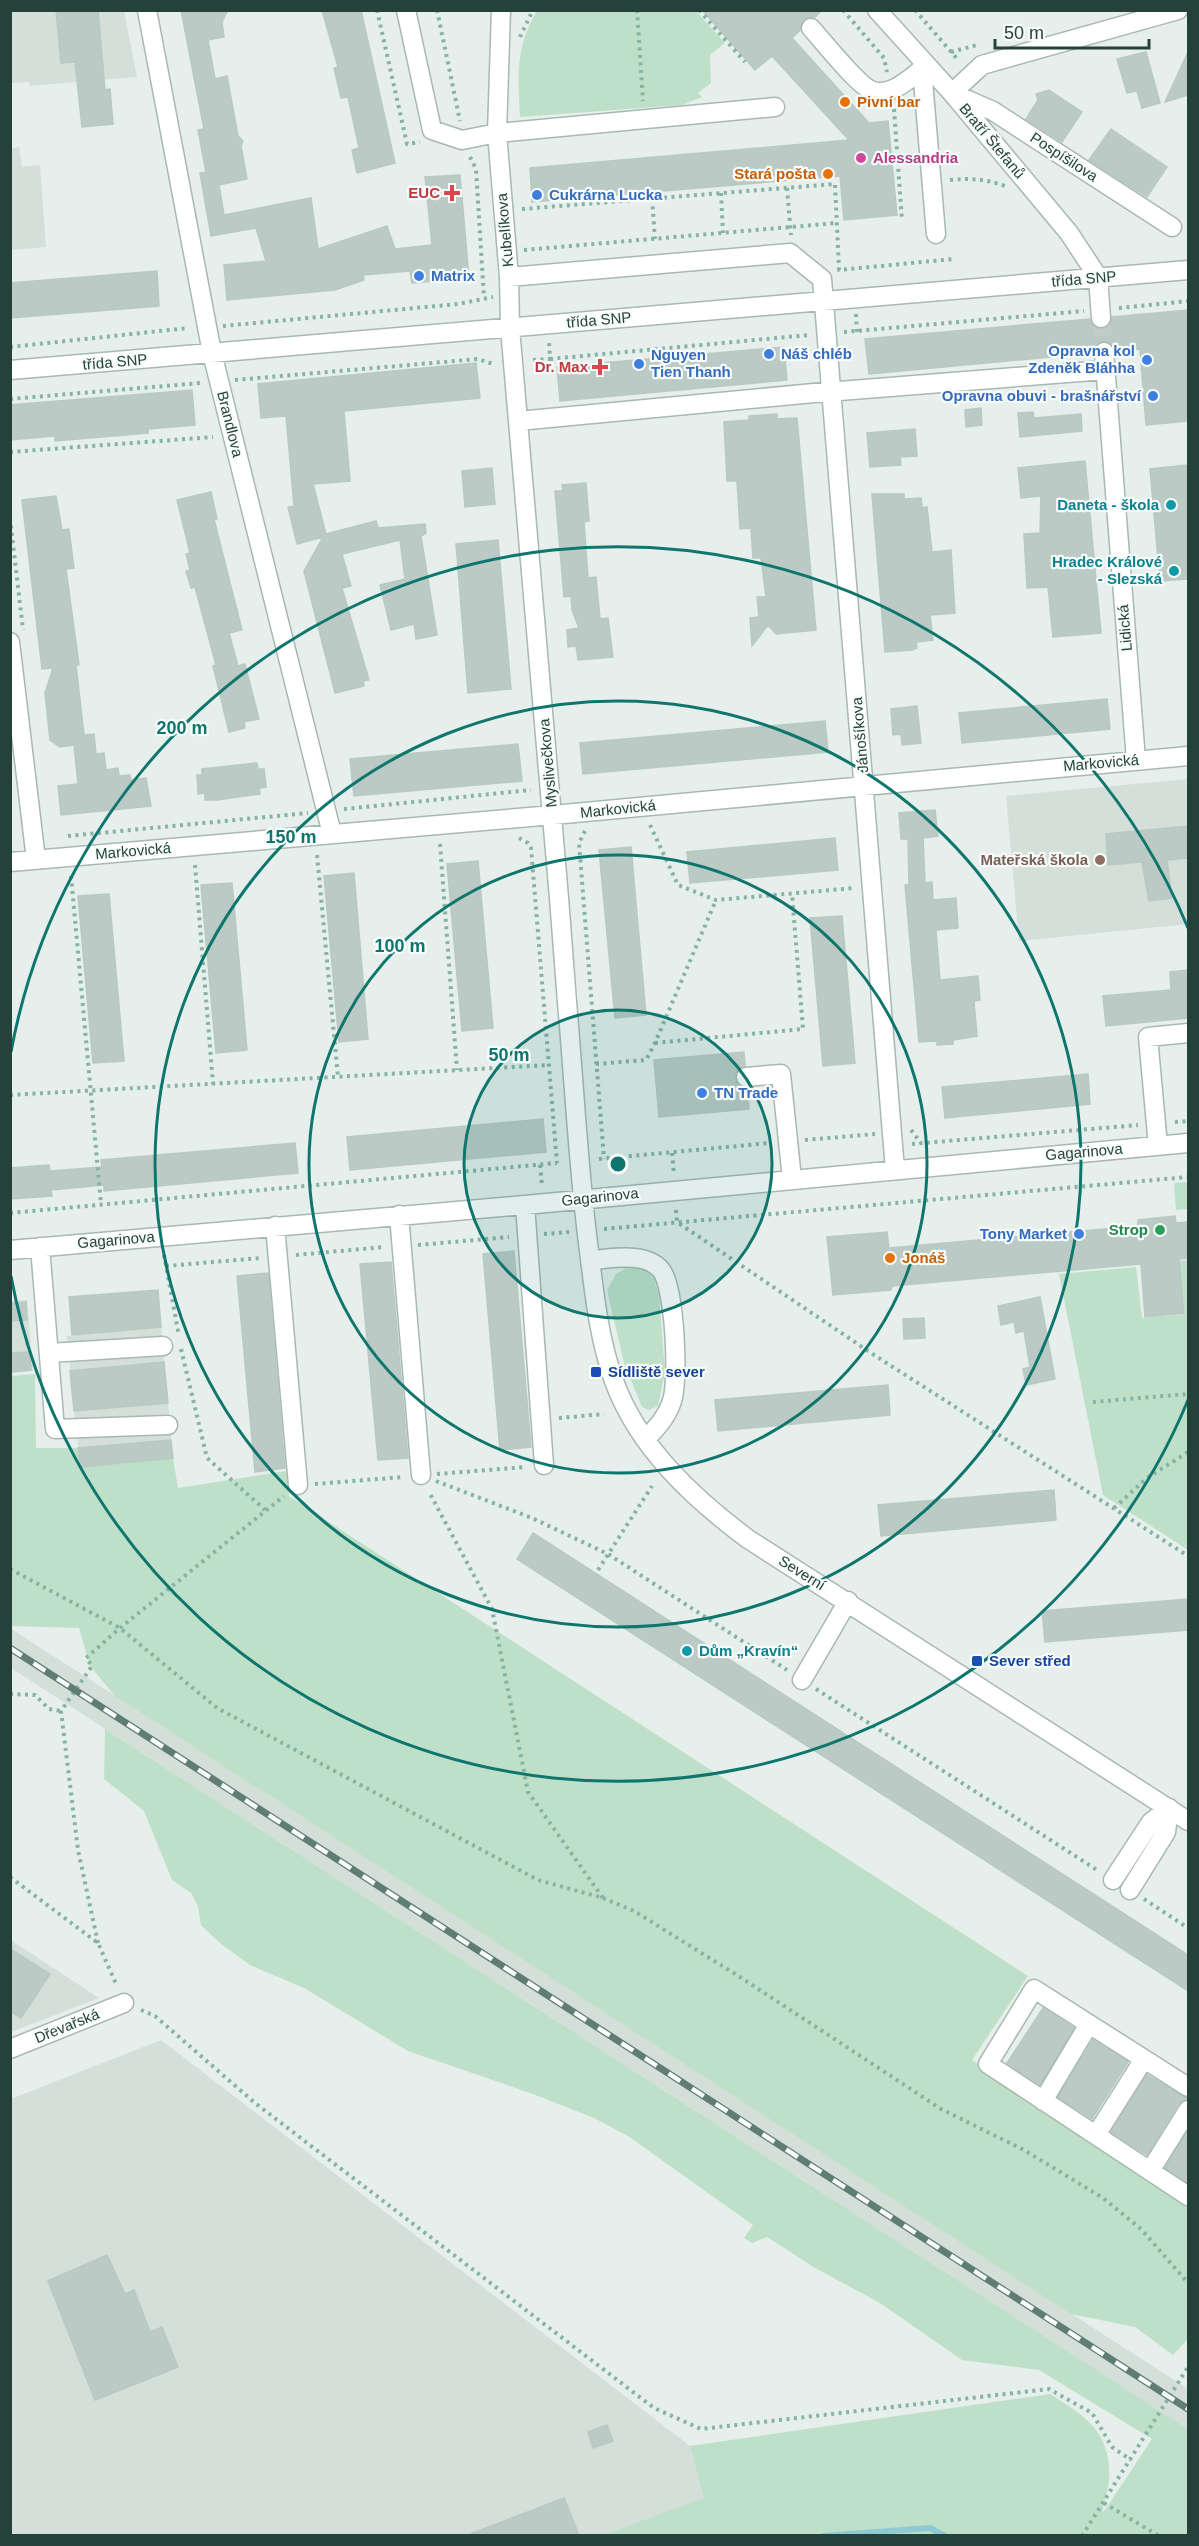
<svg xmlns="http://www.w3.org/2000/svg" width="1199" height="2546" viewBox="0 0 1199 2546" font-family="Arial,sans-serif">
	<style>
		.built { fill: #d4dfda }
		.green { fill: #bfe0c8 }
		.lines { fill: none; stroke-linecap: round; stroke-linejoin: round }
		.stream { stroke: #8ec9d4; stroke-width: 6 }
		.building { fill: #bbcac4; stroke: #b8c9c2; stroke-width: 1.5 }
		.minor-tunnel { stroke: #bfccc8; stroke-width: 18; stroke-dasharray: 18 9; stroke-linecap: butt }
		.minor-casing { stroke: #a8b8b2; stroke-width: 21 }
		.path { stroke: #86b3a5; stroke-width: 4; stroke-dasharray: 3 4.5; stroke-linecap: butt }
		.minor { stroke: #fff; stroke-width: 18 }
		.rail-casing { stroke: #5f7d75; stroke-width: 7 }
		.rail { stroke: #f7fbf9; stroke-width: 4.5; stroke-dasharray: 14; stroke-linecap: butt }
		.ring { fill: none; stroke: #0f766e; stroke-width: 3 }
		.food-dot { fill: #e8710a; stroke: #f7fbf9; stroke-width: 2 }
		.hotel-dot { fill: #d1479c; stroke: #f7fbf9; stroke-width: 2 }
		.health-dot { fill: #e0444e; stroke: #f7fbf9; stroke-width: 2 }
		.shop-dot { fill: #3f7fe0; stroke: #f7fbf9; stroke-width: 2 }
		.culture-dot { fill: #0f9aa8; stroke: #f7fbf9; stroke-width: 2 }
		.education-dot { fill: #8d6e63; stroke: #f7fbf9; stroke-width: 2 }
		.leisure-dot { fill: #2e9e5b; stroke: #f7fbf9; stroke-width: 2 }
		.transit-dot { fill: #1a4fb4; stroke: #f7fbf9; stroke-width: 2 }
		.labels { text-anchor: middle; stroke-width: 4.5; stroke-linejoin: round; paint-order: stroke }
		.food-label { font-size: 15px; font-weight: bold; fill: #c56008; stroke: #f7fbf9; text-anchor: start }
		.street-label { font-size: 15px; fill: #24423a; stroke: #f7fbf9 }
		.hotel-label { font-size: 15px; font-weight: bold; fill: #b23c85; stroke: #f7fbf9; text-anchor: start }
		.health-label { font-size: 15px; font-weight: bold; fill: #be3a42; stroke: #f7fbf9; text-anchor: end }
		.shop-label { font-size: 15px; font-weight: bold; fill: #366cbe; stroke: #f7fbf9; text-anchor: start }
		.culture-label { font-size: 15px; font-weight: bold; fill: #0d838f; stroke: #f7fbf9; text-anchor: end }
		.education-label { font-size: 15px; font-weight: bold; fill: #785e54; stroke: #f7fbf9; text-anchor: end }
		.leisure-label { font-size: 15px; font-weight: bold; fill: #27864d; stroke: #f7fbf9; text-anchor: end }
		.transit-label { font-size: 15px; font-weight: bold; fill: #164399; stroke: #f7fbf9; text-anchor: start }
		.centre { fill: #0f766e; stroke: #f7fbf9; stroke-width: 3 }
		.ring-label { font-size: 18px; text-anchor: middle; font-weight: bold; fill: #0f766e; stroke: #f7fbf9; stroke-width: 4.5; stroke-linejoin: round; paint-order: stroke }
	</style>
	<rect width="100%" height="100%" fill="#e6efeb"/>
	<path class="built" d="M11,11H124L137,77L30,86L29,82L11,83Z
		M19,147L22,167L40,165L46,247L11,250V148Z
		M1188,779V924L1019,941L1006,796Z
		M27,1300L33,1371L11,1373V1301Z
		M161,1327L173,1458L80,1467L67,1336Z
		M10,1628L1188,2389V2429L11,1668Z
		M11,1940L99,1998L11,2032Z
		M161,2040L690,2446L705,2498L602,2535L11,2536V2099Z"/>
	<path class="green" d="M537,11H696L725,43L710,55L711,83L698,93L702,97L682,105L520,117C518,75 515,48 537,11Z
		M1188,1182V1209L1176,1210L1174,1183Z
		M1188,1260V1550L1103,1495L1059,1274L1136,1267L1142,1318L1185,1314L1179,1261Z
		M627,1267L646,1270L654,1279L659,1295L665,1372L658,1406L649,1410L642,1407L624,1363L607,1290L616,1274Z
		M35,1374L36,1448H78L80,1467L173,1458L178,1488L286,1471L289,1496L1028,1976L972,2060L1188,2206V2339L1173,2355L1135,2327L1071,2314L115,1696L90,1666L79,1628L11,1626V1376Z
		M105,1729L1188,2429V2535H602L704,2498L690,2446L1050,2394C1087,2417 1112,2433 1109,2481C1108,2492 1103,2503 1103,2513L1152,2439L1039,2370L962,2360L880,2303L815,2268L767,2237L752,2243L744,2238L753,2225L628,2136L594,2118L533,2094L408,2051L304,1988L250,1965L221,1944L201,1925L198,1906L191,1893L172,1880L144,1811L104,1779Z"/>
	<g class="lines">
		<path class="stream" d="M823,2536L930,2528L945,2536"/>
	</g>
	<path class="building" d="M56,10H98L105,90L110,89L113,124L82,127L75,62L61,63Z
		M181,10H228L222,22L224,37L208,40L215,79L227,76L238,136L243,141L241,146L247,179L219,185L224,215L311,198L318,249L387,226L395,249L432,245L425,177L460,175L469,278L412,283L410,271L363,275L364,280L335,290L227,300L224,265L266,261L256,228L211,236L200,173L206,172L198,130L204,129Z
		M322,10H361L395,163L357,173L352,150L359,148L348,97L341,98L334,68L338,67Z
		M702,10H822L815,17L804,19L800,30L792,38L869,123L888,121L897,215L844,220L840,176L532,202L530,168L849,140L772,56L755,70Z
		M1146,52L1160,103L1142,108L1137,91L1127,93L1117,59Z
		M1188,52V95L1165,102Z
		M1049,90L1082,112L1062,142L1026,119L1038,100L1036,94Z
		M1111,129L1167,167L1147,197L1089,160Z
		M157,271L159,306L10,318V283Z
		M1188,310V421L1146,425L1140,349L1115,351L1113,345L1104,341L1097,343L1093,353L869,374L865,339L1090,319L1096,328L1102,329L1111,323L1112,317Z
		M784,347L787,380L560,401L557,367Z
		M476,363L480,398L344,411L350,481L313,484L326,534L376,521L378,528L425,524L426,533L421,536L437,635L416,639L414,624L391,630L380,585L405,579L400,540L342,554L351,586L342,588L369,680L363,681L364,686L335,693L304,571L323,537L297,544L288,507L294,506L286,416L261,418L258,384Z
		M192,390L195,425L148,429V433L55,441V436L10,440V405Z
		M981,408L982,425L966,427L965,410Z
		M1033,412L1034,418L1081,414L1082,431L1020,437L1018,413Z
		M777,414V419L797,418L816,630L776,634L768,625L752,646L750,618L759,617L757,597H766L761,558H753L751,528L740,529L737,481H727L724,422L749,420V416Z
		M915,429L917,456L900,457L901,465L870,467L867,433Z
		M1085,461L1101,633L1053,637L1048,587L1027,588L1024,534L1040,533L1041,496L1021,498L1018,468Z
		M1187,465L1188,579L1160,581L1150,469Z
		M492,468L495,504L465,507L462,471Z
		M586,483L589,521L584,522L588,578L596,577L600,619L608,618L613,657L578,660L576,646L568,647L567,630L579,628L572,610L571,596L564,597L555,491H563L562,485Z
		M211,492L217,519H214L242,630L229,633L238,666L245,664L259,719L244,722L245,728L229,732L213,666L216,665L195,587L191,588L186,571L190,570L186,554L190,553L177,500Z
		M872,494H904V499L921,498L922,508L927,507L932,552L951,550L955,613L930,615L933,640L916,642L917,648L912,650L885,652Z
		M56,496L62,530L69,529L74,568L66,569L79,665H76L84,735L94,734L96,754L104,753L106,770L118,768L119,776L130,775L131,780L146,778L151,806L61,815L58,786L78,784L74,745L60,747L50,740L45,693L53,668L42,669L22,500Z
		M498,540L511,689L468,693L456,544Z
		M1107,699L1110,729L962,743L959,713Z
		M917,706L921,743L902,745L901,734L893,735L891,709Z
		M825,721L828,752L583,774L580,743Z
		M518,744L522,781L354,796L350,759Z
		M257,763L258,769H264L266,787L259,788L260,794L217,800H205V793L198,794L197,775H202V769Z
		M935,810L938,836L923,838L925,883L932,882L933,900L956,898L958,928L936,930L940,980L978,976L980,1000L974,1001L977,1036L953,1040V1044L937,1045V1041L919,1042L905,885L909,884L908,839H901L899,813Z
		M1188,826V858L1167,860L1172,898L1149,901L1142,862L1108,865L1106,834Z
		M835,838L838,870L690,883L687,852Z
		M631,847L646,1015L615,1018L599,850Z
		M478,861L493,1028L462,1031L447,864Z
		M354,873L368,1039L339,1042L324,876Z
		M232,883L247,1050L216,1053L201,885Z
		M109,894L124,1061L93,1063L78,896Z
		M842,916L855,1063L823,1066L810,918Z
		M1188,970V1018L1106,1026L1103,996L1171,990L1170,972Z
		M744,1052L745,1066L736,1072L735,1079L741,1087L747,1088L749,1109L659,1117L654,1060Z
		M1088,1074L1090,1104L945,1118L942,1087Z
		M543,1119L546,1152L350,1170L347,1137Z
		M295,1143L298,1173L104,1191V1185L51,1190L52,1196L10,1199V1168L49,1165L50,1171L102,1167L101,1160Z
		M1175,1216L1176,1223L1188,1222V1258L1179,1259L1184,1313L1145,1317L1141,1264L892,1286L891,1290L833,1295L827,1237L887,1232L889,1248L1138,1226V1220Z
		M514,1251L531,1447L500,1450L483,1254Z
		M391,1262L408,1458L378,1460L360,1264Z
		M268,1273L285,1468L255,1472L237,1276Z
		M158,1290L161,1327L72,1335L69,1297Z
		M1040,1297L1055,1379L1026,1385L1023,1369L1030,1367L1024,1331L1016,1333L1014,1322L1001,1325L998,1306Z
		M26,1302L27,1320L10,1321V1303Z
		M924,1318L925,1338L904,1339L903,1319Z
		M30,1352L31,1370L10,1372V1353Z
		M164,1362L168,1403L74,1411L70,1371Z
		M888,1385L890,1415L718,1431L715,1400Z
		M171,1440L173,1458L80,1467L78,1448Z
		M1054,1490L1056,1520L881,1536L878,1505Z
		M533,1533L1188,1955V1991L517,1559Z
		M1188,1599V1630L1045,1642L1042,1611Z
		M10,1949L50,1974L21,2018L10,2011Z
		M1043,2008L1074,2028L1040,2085L1007,2063Z
		M1093,2040L1128,2062L1092,2119L1058,2097Z
		M1147,2075L1188,2099L1178,2104L1147,2155L1111,2132Z
		M1188,2130V2183L1165,2168Z
		M107,2255L125,2294L134,2290L150,2332L162,2327L178,2367L95,2400L48,2281Z
		M607,2425L613,2441L593,2448L588,2432Z
		M564,2498L579,2535H470V2534Z"/>
	<g class="lines">
		<path class="minor-tunnel" d="M1101,318L1104,352"/>
		<defs>
			<path id="minor" d="M147,10L212,353L332,834
				M406,10L432,130L462,140L497,133L775,107
				M501,10L497,133L509,277L510,328C531,552 550,777 567,1002C574,1082 578,1163 588,1243C594,1290 598,1336 614,1381C638,1447 693,1498 748,1539L1188,1821
				M877,10L952,93L1069,233L1098,277L1101,318
				M811,28C823,41 859,87 873,91C892,96 909,79 922,69
				M926,64L922,69L936,234
				M1172,227L993,111L952,93L982,65L1178,10
				M509,277L790,253L822,279L895,1170
				M1104,352L1136,760
				M10,370L1188,270
				M518,421L814,393L1105,370
				M10,642L36,860
				M10,862L553,815L1188,756
				M746,1077L781,1074L792,1179
				M1158,1146L1148,1037L1188,1033
				M525,1205L544,1465
				M399,1215L421,1475
				M275,1226L298,1485
				M40,1247L55,1429L168,1425
				M10,1250L525,1205L1188,1143
				M590,1260C611,1259 645,1251 661,1270C675,1287 679,1380 672,1401C667,1417 657,1427 646,1439
				M49,1353L163,1346
				M802,1680L848,1601
				M1113,1880L1151,1822L1169,1808
				M1130,1890L1166,1832L1169,1808
				M10,2049L124,2003
				M1188,2087L1034,1989L988,2064L1188,2196
				M1043,2101L1089,2024
				M1096,2135L1144,2059
				M1150,2171L1188,2110"/>
		</defs>
		<use href="#minor" class="minor-casing"/>
		<path class="path" d="M377,10L407,144L420,142
			M437,10L460,121
			M637,10L643,101
			M699,10L745,62
			M843,10L884,58L887,72
			M915,10L959,61
			M520,37L533,10
			M951,52L977,45
			M894,109L902,221
			M470,157L476,169L484,298
			M950,180C970,178 986,179 1005,186
			M787,188L791,235
			M721,193L723,233
			M652,199L655,239
			M522,209L835,184L839,270L953,259
			M524,250L837,223
			M1119,308L1188,301
			M856,314L857,332
			M223,326L458,304L493,297
			M844,332L1084,311
			M10,347L188,328
			M550,359L809,335
			M533,360L550,359L549,341
			M235,380L478,359L493,364
			M10,399L201,383
			M10,452L213,437
			M10,518L23,630
			M344,809L531,790
			M650,825L678,885L716,900L855,888
			M585,831L579,843L604,1159
			M68,836L308,813
			M519,838L528,843L531,848L557,1163
			M440,844L457,1070
			M317,855L338,1077
			M195,865L213,1084
			M71,876L101,1204
			M655,1043L803,1029L792,894
			M596,1064L646,1060L655,1043L716,900
			M10,1095L549,1065
			M1175,1122L1188,1121
			M911,1130L921,1143
			M805,1140L875,1134
			M912,1144L1138,1125
			M672,1153L674,1174
			M599,1159L770,1143
			M540,1165L542,1185
			M676,1210L677,1222L871,1353L1188,1556
			M10,1213L557,1163
			M604,1229L1188,1177
			M544,1234L569,1232
			M418,1245L509,1237
			M164,1255L179,1336
			M296,1255L384,1247
			M166,1266L261,1258
			M181,1349L207,1458L265,1510
			M1093,1402L1188,1394
			M559,1418L604,1414
			M437,1474L526,1467
			M436,1481L532,1518L608,1554L787,1670
			M315,1484L403,1477
			M1114,1508L1147,1478L1188,1452
			M10,1569L120,1628L217,1708L538,1880L603,1898L528,1792L492,1609L429,1492
			M598,1570L652,1486
			M816,1689L1097,1870
			M10,1694L35,1695L49,1709L61,1711
			M10,1877L98,1943L117,1986
			M603,1898L634,1911L740,1977L941,2109L1024,2150L1103,2198L1141,2229L1188,2283
			M1144,1899L1188,1928
			M98,1943L78,1850L61,1711L92,1666L86,1658L120,1628L284,1496
			M141,2010L155,2016L255,2103L654,2408L701,2429L1049,2389L1092,2413L1112,2447L1131,2460
			M1104,2503L1159,2536
			M1082,2536L1188,2367"/>
		<use href="#minor" class="minor"/>
		<defs>
			<path id="rail" d="M10,1648L1188,2409"/>
		</defs>
		<use href="#rail" class="rail-casing"/>
		<use href="#rail" class="rail"/>
	</g>
	<circle cx="618" cy="1164" r="154" fill="#0f766e" fill-opacity=".12"/>
	<g class="ring">
		<circle cx="618" cy="1164" r="154"/>
		<circle cx="618" cy="1164" r="309"/>
		<circle cx="618" cy="1164" r="463"/>
		<path d="M1188 1400A617 617 0 0 1 11 1276M11 1052A617 617 0 0 1 1188 928"/>
	</g>
	<g class="food-dot">
		<circle cx="845" cy="102" r="6"/>
		<circle cx="828" cy="174" r="6"/>
		<circle cx="890" cy="1258" r="6"/>
	</g>
	<circle class="hotel-dot" cx="861" cy="158" r="6"/>
	<g class="health-dot">
		<path d="M449 184h6v6h6v6h-6v6h-6v-6h-6v-6h6z"/>
		<path d="M597 358h6v6h6v6h-6v6h-6v-6h-6v-6h6z"/>
	</g>
	<g class="shop-dot">
		<circle cx="537" cy="195" r="6"/>
		<circle cx="419" cy="276" r="6"/>
		<circle cx="769" cy="354" r="6"/>
		<circle cx="1147" cy="360" r="6"/>
		<circle cx="639" cy="364" r="6"/>
		<circle cx="1153" cy="396" r="6"/>
		<circle cx="702" cy="1093" r="6"/>
		<circle cx="1079" cy="1234" r="6"/>
	</g>
	<g class="culture-dot">
		<circle cx="1171" cy="505" r="6"/>
		<circle cx="1174" cy="571" r="6"/>
		<circle cx="687" cy="1651" r="6"/>
	</g>
	<circle class="education-dot" cx="1100" cy="860" r="6"/>
	<circle class="leisure-dot" cx="1160" cy="1230" r="6"/>
	<g class="transit-dot">
		<rect x="590" y="1366" width="12" height="12" rx="3"/>
		<rect x="971" y="1655" width="12" height="12" rx="3"/>
	</g>
	<g class="labels">
		<g class="food-label">
			<text x="857" y="107">Pivní bar</text>
			<text x="816" y="179" text-anchor="end">Stará pošta</text>
			<text x="902" y="1263">Jonáš</text>
		</g>
		<g class="street-label">
			<text transform="translate(992 141) rotate(50)" y="5">Bratří Štefanů</text>
			<text transform="translate(1064 157) rotate(33)" y="5">Pospíšilova</text>
			<text transform="translate(505 230) rotate(-95)" y="5">Kubelíkova</text>
			<text transform="translate(1084 279) rotate(-5)" y="5">třída SNP</text>
			<text transform="translate(599 320) rotate(-5)" y="5">třída SNP</text>
			<text transform="translate(115 362) rotate(-5)" y="5">třída SNP</text>
			<text transform="translate(230 424) rotate(76)" y="5">Brandlova</text>
			<text transform="translate(1125 628) rotate(-95)" y="5">Lidická</text>
			<text transform="translate(860 735) rotate(-95)" y="5">Jánošíkova</text>
			<text transform="translate(548 763) rotate(-95)" y="5">Myslivečkova</text>
			<text transform="translate(1101 763) rotate(-5)" y="5">Markovická</text>
			<text transform="translate(618 809) rotate(-6)" y="5">Markovická</text>
			<text transform="translate(133 851) rotate(-5)" y="5">Markovická</text>
			<text transform="translate(1084 1152) rotate(-5)" y="5">Gagarinova</text>
			<text transform="translate(600 1197) rotate(-6)" y="5">Gagarinova</text>
			<text transform="translate(116 1240) rotate(-5)" y="5">Gagarinova</text>
			<text transform="translate(802 1573) rotate(32)" y="5">Severní</text>
			<text transform="translate(67 2026) rotate(-22)" y="5">Dřevařská</text>
		</g>
		<g class="hotel-label">
			<text x="873" y="163">Alessandria</text>
		</g>
		<g class="health-label">
			<text x="440" y="198">EUC</text>
			<text x="588" y="372">Dr. Max</text>
		</g>
		<g class="shop-label">
			<text x="549" y="200">Cukrárna Lucka</text>
			<text x="431" y="281">Matrix</text>
			<text x="1135" y="356" text-anchor="end">Opravna kol<tspan x="1135" dy="17">Zdeněk Bláhha</tspan></text>
			<text x="781" y="359">Náš chléb</text>
			<text x="651" y="360">Nguyen<tspan x="651" dy="17">Tien Thanh</tspan></text>
			<text x="1141" y="401" text-anchor="end">Opravna obuvi - brašnářství</text>
			<text x="714" y="1098">TN Trade</text>
			<text x="1067" y="1239" text-anchor="end">Tony Market</text>
		</g>
		<g class="culture-label">
			<text x="1159" y="510">Daneta - škola</text>
			<text x="1162" y="567">Hradec Králové<tspan x="1162" dy="17">- Slezská</tspan></text>
			<text x="699" y="1656" text-anchor="start">Dům „Kravín“</text>
		</g>
		<g class="education-label">
			<text x="1088" y="865">Mateřská škola</text>
		</g>
		<g class="leisure-label">
			<text x="1148" y="1235">Strop</text>
		</g>
		<g class="transit-label">
			<text x="608" y="1377">Sídliště sever</text>
			<text x="989" y="1666">Sever střed</text>
		</g>
	</g>
	<circle cx="618" cy="1164" r="9" class="centre"/>
	<g class="ring-label">
		<text x="182" y="734">200 m</text>
		<text x="291" y="843">150 m</text>
		<text x="400" y="952">100 m</text>
		<text x="509" y="1061">50 m</text>
	</g>
	<rect width="1199" height="2546" fill="none" stroke="#24423a" stroke-width="24"/>
	<path d="M995 39v9h154v-9" fill="none" stroke="#24423a" stroke-width="3"/>
	<text x="1004" y="39" font-size="18" fill="#24423a" stroke="#f7fbf9" stroke-width="4.5" paint-order="stroke">50 m</text>
</svg>
